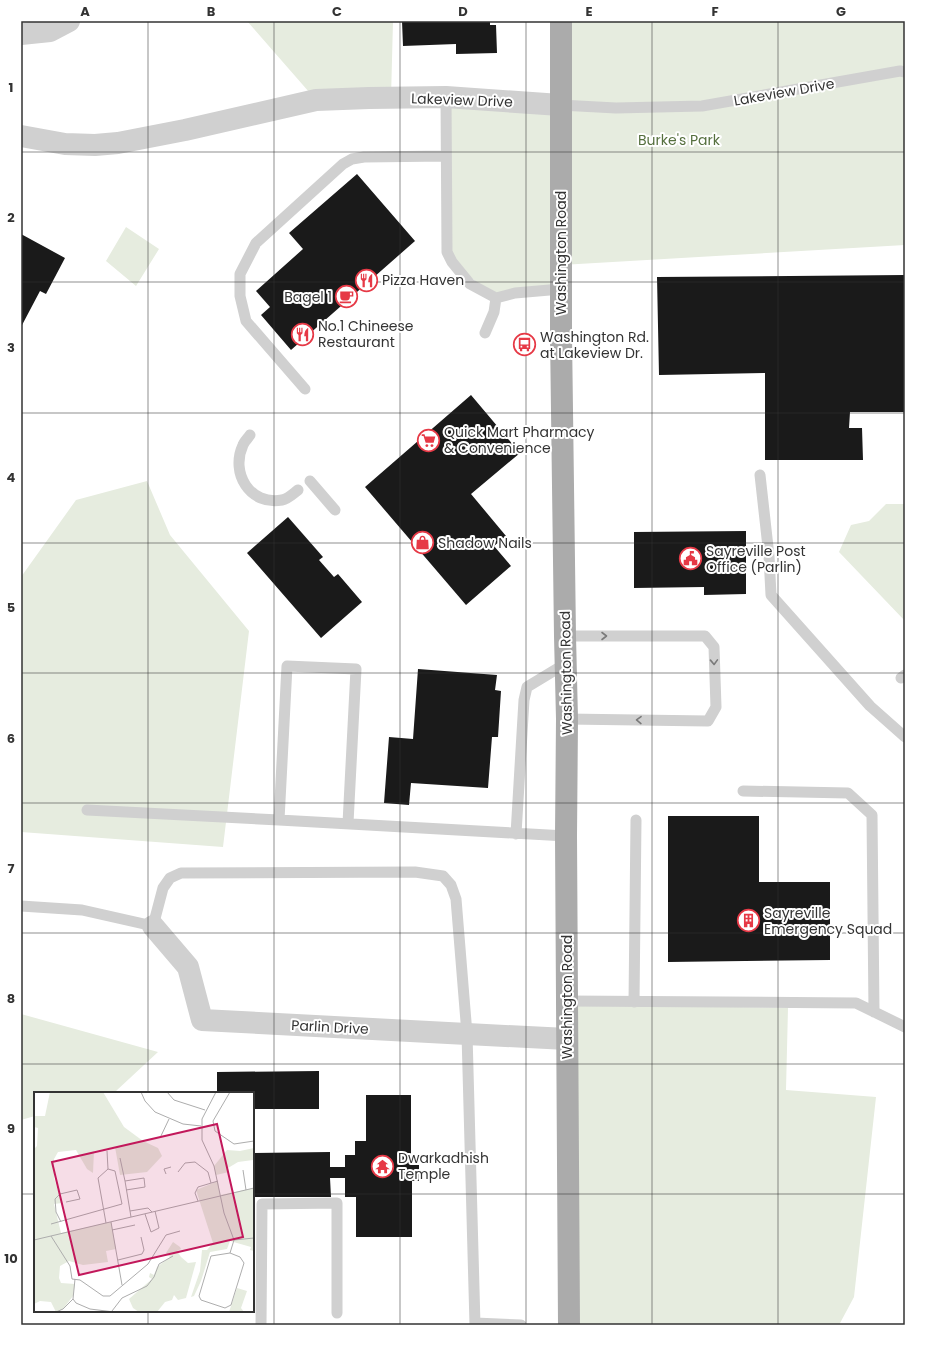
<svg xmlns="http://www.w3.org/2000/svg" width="926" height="1346" viewBox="0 0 926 1346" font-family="Poppins,sans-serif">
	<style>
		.green { fill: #e6ecdf }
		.building { fill: #1a1a1a }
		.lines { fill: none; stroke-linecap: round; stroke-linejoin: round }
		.lane { stroke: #d0d0d0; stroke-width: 11 }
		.street { stroke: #d0d0d0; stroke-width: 22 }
		.primary { stroke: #ababab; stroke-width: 22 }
		.oneway { stroke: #7a7a7a }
		.grid { fill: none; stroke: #333; stroke-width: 1; stroke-opacity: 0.55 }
		.labels { text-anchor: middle; stroke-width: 4; stroke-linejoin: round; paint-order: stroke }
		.street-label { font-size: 14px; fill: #333; stroke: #fff }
		.park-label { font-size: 14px; fill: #56703f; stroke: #fff }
		.poi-label { font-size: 14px; fill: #333; stroke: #fff; text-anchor: start }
		.inset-road { fill: none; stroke: #adadad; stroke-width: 1 }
		.view { fill: #c2185b; fill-opacity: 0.15; stroke: #c2185b; stroke-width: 2 }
		.inset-edge { fill: none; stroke: #333; stroke-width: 2 }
		.neatline { fill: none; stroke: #333; stroke-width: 1.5 }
		.grid-label { font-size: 13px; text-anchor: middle; font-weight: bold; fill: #333 }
	</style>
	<rect width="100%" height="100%" fill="#fff"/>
	<path class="green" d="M247,21H393L391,98L316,100Z
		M561,21H905V245L561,265V289L496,298L452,262L446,97L560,104Z
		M126,227L159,249L136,286L106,261Z
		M147,481L170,535L249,631L223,847L21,832V577L76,500Z
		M886,504H905V621L839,552L851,525L869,521Z
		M567,1001L625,1005L788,1008L786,1090L876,1097L854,1297L839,1325H569Z
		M21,1014L158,1052L116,1091L110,1093H35V1116L21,1120Z"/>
	<path class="building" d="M402,21H490V25H496L497,53L456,54V44L403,46Z
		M357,174L415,241L291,350L261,315L270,307L256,291L303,249L289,233Z
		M21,234L65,258L46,294L40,291L21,327Z
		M905,275V412H850L849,428H862L863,460H765V373L659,375L657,277Z
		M471,395L520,453L471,494L506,536L494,546L511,566L466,605L365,487Z
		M288,517L323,557L319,560L334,577L338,574L362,602L321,638L247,553Z
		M746,531V594L704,595V587L634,588V532Z
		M418,669L497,675L495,690L501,691L498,737H492L488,788L411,783L409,805L384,803L389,737L413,739Z
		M668,816H759V882H830V960L668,962Z
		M319,1071V1109H253V1093H217V1072Z
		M366,1095H411V1165H419V1181H412V1237H356V1197H345V1178H330L331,1197H253V1153L330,1152V1167H345V1155H355V1141H366Z"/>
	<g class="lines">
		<path class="lane" d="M446,97L447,252L452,262L470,284L496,298L515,293L561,289
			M560,105L616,108L702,106L900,71L905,72
			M485,333L494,312L496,298
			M305,389L246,321L240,296V274L256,243L343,164L352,159L364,157L446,156
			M250,435C248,438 244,442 243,445C230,473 250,506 282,500C288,499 294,493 298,490
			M760,475L769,556L771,595L870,706L905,737
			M310,481L335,510
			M565,636H705L714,647L716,707L708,721L567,719
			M901,678L905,675
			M743,791L848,793L872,815L874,1012
			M87,810L279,820
			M348,823L356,669L287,666L279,820L566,836
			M516,834L524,700L527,687L565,664
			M21,906L82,910L153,926L163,888L170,878L181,873L415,872L443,876L451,885L456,899L467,1034L475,1325
			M567,1001L856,1003L905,1027
			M634,1002L636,820
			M475,1323L521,1325
			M261,1325L262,1204L337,1203V1313"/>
		<path class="street" d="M21,34L50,31L69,21
			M21,136L65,144L95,145L118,143L185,130L316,100L369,98L446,97L560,105
			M153,926L188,967L202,1020L467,1034L567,1039"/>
		<path class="primary" d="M561,21V335L565,636L567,719L566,836L569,1325"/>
	</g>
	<defs><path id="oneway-chevron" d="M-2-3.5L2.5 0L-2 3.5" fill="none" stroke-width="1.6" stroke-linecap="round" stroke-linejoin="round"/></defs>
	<g class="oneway">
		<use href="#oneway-chevron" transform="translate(604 636)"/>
		<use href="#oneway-chevron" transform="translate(714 662) rotate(88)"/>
		<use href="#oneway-chevron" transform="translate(639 720) rotate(-179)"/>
	</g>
	<path class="grid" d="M148,21V1093M274,21V1325M400,21V1325M526,21V1325M652,21V1325M778,21V1325M21,152H905M21,282H905M21,413H905M21,543H905M21,673H905M21,803H905M21,933H905M21,1064H905M21,1194H35M253,1194H905M148,1311V1325"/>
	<defs>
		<symbol id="restaurant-ring" viewBox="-11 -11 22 22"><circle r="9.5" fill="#fff" stroke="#e63946" stroke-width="1.5"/><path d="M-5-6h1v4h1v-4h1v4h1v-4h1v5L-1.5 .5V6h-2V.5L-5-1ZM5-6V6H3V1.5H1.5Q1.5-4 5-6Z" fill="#e63946"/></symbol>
		<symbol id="cafe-ring" viewBox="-11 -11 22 22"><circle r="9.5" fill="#fff" stroke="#e63946" stroke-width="1.5"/><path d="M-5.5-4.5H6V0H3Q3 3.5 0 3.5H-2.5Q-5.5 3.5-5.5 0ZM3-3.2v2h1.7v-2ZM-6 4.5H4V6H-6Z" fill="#e63946"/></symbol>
		<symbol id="bus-ring" viewBox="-11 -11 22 22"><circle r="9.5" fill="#fff" stroke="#e63946" stroke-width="1.5"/><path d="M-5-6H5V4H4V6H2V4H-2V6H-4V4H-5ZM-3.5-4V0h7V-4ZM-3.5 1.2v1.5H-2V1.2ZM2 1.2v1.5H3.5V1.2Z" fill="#e63946"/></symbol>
		<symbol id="supermarket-ring" viewBox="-11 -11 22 22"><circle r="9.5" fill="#fff" stroke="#e63946" stroke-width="1.5"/><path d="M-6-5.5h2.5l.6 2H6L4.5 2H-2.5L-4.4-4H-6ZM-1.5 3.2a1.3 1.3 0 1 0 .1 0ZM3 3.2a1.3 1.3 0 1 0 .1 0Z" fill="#e63946"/></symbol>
		<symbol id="shop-ring" viewBox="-11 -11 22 22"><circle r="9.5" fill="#fff" stroke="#e63946" stroke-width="1.5"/><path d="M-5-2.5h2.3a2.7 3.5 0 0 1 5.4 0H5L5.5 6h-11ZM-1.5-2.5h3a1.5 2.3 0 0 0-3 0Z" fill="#e63946"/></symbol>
		<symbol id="civic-ring" viewBox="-11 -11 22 22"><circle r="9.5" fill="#fff" stroke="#e63946" stroke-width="1.5"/><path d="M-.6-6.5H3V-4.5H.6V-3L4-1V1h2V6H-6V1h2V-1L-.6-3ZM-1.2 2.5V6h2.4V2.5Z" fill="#e63946"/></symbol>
		<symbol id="building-ring" viewBox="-11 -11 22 22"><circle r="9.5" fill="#fff" stroke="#e63946" stroke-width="1.5"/><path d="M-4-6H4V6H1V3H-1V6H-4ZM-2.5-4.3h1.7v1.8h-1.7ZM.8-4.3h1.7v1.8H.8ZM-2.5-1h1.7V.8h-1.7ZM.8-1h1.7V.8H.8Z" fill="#e63946"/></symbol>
		<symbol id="temple-ring" viewBox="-11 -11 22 22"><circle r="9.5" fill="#fff" stroke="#e63946" stroke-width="1.5"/><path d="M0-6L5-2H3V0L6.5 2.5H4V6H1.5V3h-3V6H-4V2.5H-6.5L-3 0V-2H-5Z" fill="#e63946"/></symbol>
	</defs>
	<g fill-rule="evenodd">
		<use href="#restaurant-ring" x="354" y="268" width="25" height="25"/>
		<use href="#cafe-ring" x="334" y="284" width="25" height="25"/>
		<use href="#restaurant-ring" x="290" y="322" width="25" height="25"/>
		<use href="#bus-ring" x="512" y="332" width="25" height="25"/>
		<use href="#supermarket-ring" x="416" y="428" width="25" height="25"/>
		<use href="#shop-ring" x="410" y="530" width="25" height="25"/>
		<use href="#civic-ring" x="678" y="546" width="25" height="25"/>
		<use href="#building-ring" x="736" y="908" width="25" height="25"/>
		<use href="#temple-ring" x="370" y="1154" width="25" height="25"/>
	</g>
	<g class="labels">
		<g class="street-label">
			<text transform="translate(784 92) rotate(-10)" y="5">Lakeview Drive</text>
			<text transform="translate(462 100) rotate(2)" y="5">Lakeview Drive</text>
			<text transform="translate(561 253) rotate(-90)" y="5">Washington Road</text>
			<text transform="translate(566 673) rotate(-91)" y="5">Washington Road</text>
			<text transform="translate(567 997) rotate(-90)" y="5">Washington Road</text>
			<text transform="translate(330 1027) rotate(3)" y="5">Parlin Drive</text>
		</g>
		<g class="park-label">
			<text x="679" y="145">Burke's Park</text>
		</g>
		<g class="poi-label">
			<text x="382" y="285">Pizza Haven</text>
			<text x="332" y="302" text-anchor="end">Bagel 1</text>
			<text x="318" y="331">No.1 Chineese<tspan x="318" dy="16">Restaurant</tspan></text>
			<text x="540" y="342">Washington Rd.<tspan x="540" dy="16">at Lakeview Dr.</tspan></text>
			<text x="444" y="437">Quick Mart Pharmacy<tspan x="444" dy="16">&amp; Convenience</tspan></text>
			<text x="438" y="548">Shadow Nails</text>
			<text x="706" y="556">Sayreville Post<tspan x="706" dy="16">Office (Parlin)</tspan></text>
			<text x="764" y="918">Sayreville<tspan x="764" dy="16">Emergency Squad</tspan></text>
			<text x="398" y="1163">Dwarkadhish<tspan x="398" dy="16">Temple</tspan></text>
		</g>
	</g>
	<g transform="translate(34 1092)">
		<rect width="220" height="220" fill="#fff"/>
		<path d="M16,0H69L90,35L109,49L124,56L128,64L113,80L86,83L81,55L60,59L59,81L53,77L42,58L24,60L20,67V86L28,111L20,112L27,141L77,130L82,157L72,159L74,170L49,173L35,169L26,174L25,186L27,191L41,192L39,204L29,217L22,220L17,210L6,209L0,212V57L3,54L4,36L0,35V24H11ZM220,56V71L219,68L204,70L194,76L195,80L182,83L180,74L193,58L206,59ZM184,89L186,103L220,96V159L216,158L217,155L196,149L193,157L176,160L167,189L160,204L157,205L166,179L168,158H173L179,151L162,98ZM139,150L146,155L147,157L143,159L147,165L154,171L162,170L152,206L144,208L140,203L138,208L131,210L123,220H105L99,216L95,207L118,187L115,185L116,181L120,183L123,175L136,165L132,161ZM203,196L213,199L207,216L210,220H195Z" fill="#e6ecdf"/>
		<path class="inset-road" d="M107,0L111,9L121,20L149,32L167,34M133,0L140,8L171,18M182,0L168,27V48L180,74L190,121L200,148L220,146M196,0L179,29L181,39L200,52L220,49M126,46L135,27M73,59L74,77M86,66L91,89M209,78L212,98M144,80L151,71L161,70L174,80L177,91M132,82L130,77L137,75M92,98L111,95L110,86L91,89L97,125M164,109L161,101L164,95L184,89M96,119L114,116L118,120M111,122L117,140L125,136L121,119M27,130L22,120L21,107L26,102L43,98L46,107L32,110M77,130L88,193M72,131L64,86L74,77M17,132L88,112L81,79L74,77M78,138L101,133M17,144L36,174L38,187L46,188L69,204H76L114,172L132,143L146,139M0,148L220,96M196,161L206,165L210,171L197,213L191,216L167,208L165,204L177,164L196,161L200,148M84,168L108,162L110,158L107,145M41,187L39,207L42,211L56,217L80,220M78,219L88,206L113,194L120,185L125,172L139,164M22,220L29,217L39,207"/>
		<path class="view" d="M183,32L209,145L45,183L18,70Z"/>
		<rect width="220" height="220" class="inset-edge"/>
	</g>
	<rect width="926" height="1346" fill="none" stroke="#ffffff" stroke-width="44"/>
	<rect x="22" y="22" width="882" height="1302" class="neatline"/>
	<g class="grid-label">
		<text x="85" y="16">A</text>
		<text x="211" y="16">B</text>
		<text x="337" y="16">C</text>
		<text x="463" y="16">D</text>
		<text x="589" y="16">E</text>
		<text x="715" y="16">F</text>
		<text x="841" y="16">G</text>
		<text x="11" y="92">1</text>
		<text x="11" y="222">2</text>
		<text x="11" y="352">3</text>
		<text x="11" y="482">4</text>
		<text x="11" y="612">5</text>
		<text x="11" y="743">6</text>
		<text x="11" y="873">7</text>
		<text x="11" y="1003">8</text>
		<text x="11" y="1133">9</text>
		<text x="11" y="1263">10</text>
	</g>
</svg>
